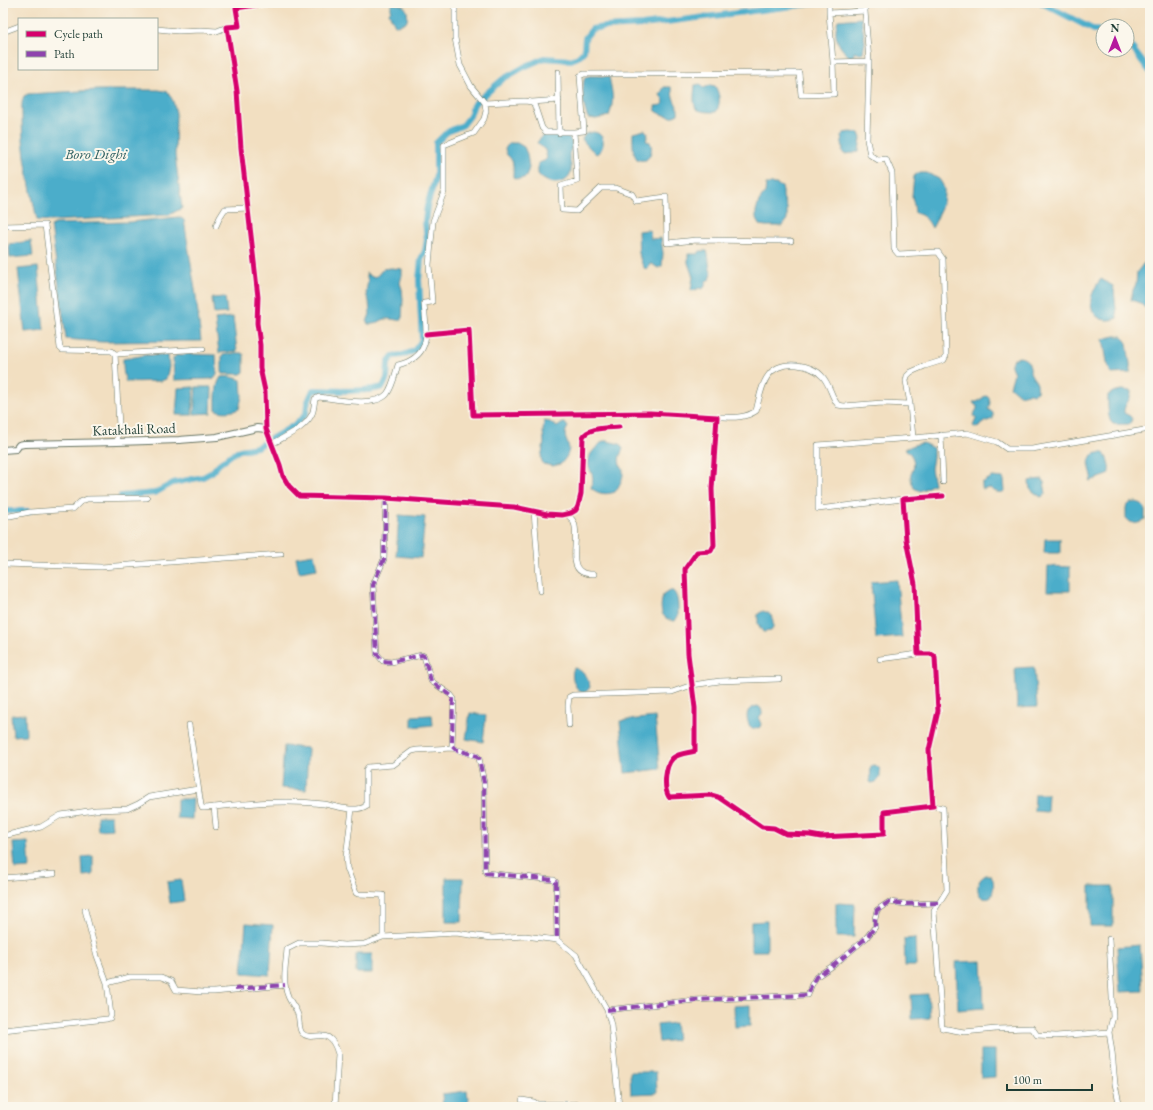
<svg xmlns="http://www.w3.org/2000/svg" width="1153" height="1110" viewBox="0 0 1153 1110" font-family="'EB Garamond',serif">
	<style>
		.water { fill: #4badca; stroke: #35757f }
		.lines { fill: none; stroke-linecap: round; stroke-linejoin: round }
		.canal { stroke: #4badca; stroke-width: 6 }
		.minor-casing { stroke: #697665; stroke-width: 6 }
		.tertiary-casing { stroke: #697665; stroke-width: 8 }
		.minor { stroke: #fff; stroke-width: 5 }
		.tertiary { stroke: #fff; stroke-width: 6 }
		.quiet { stroke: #8e44ad; stroke-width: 4; stroke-dasharray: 8 4; stroke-linecap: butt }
		.cycleway-casing { stroke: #fbf7ec; stroke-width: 8 }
		.cycleway { stroke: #d6006c; stroke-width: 5 }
		.labels { text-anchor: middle; stroke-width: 4; stroke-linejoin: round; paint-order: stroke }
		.street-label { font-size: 14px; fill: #1f3d34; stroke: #fbf7ec }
		.water-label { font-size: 15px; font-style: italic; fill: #2c5f61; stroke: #fbf7ec }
	</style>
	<rect width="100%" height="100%" fill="#fbf7ec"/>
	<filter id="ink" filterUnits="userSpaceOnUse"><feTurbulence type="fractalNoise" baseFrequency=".025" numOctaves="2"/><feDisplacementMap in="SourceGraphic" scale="8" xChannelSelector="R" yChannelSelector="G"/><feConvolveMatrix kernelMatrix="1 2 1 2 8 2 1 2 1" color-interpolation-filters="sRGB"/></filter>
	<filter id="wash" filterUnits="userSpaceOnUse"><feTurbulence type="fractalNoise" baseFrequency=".012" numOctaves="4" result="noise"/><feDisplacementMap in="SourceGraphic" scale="16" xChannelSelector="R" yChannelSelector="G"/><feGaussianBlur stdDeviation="0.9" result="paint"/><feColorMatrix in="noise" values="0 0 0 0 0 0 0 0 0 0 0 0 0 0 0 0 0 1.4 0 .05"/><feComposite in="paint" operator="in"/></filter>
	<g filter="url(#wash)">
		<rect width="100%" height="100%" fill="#f2dfc1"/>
		<path class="water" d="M391,4C404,4 409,7 407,21L398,26L395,25L389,13L391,10Z
			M861,18L865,42L863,52L860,54L854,52V55L850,57C837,46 833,36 838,20Z
			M590,76H609C612,93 615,99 609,116L596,119L588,118C583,108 581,88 585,77Z
			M700,84L704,88L710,85L715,86C720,95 721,103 716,112C709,112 701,112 696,109C693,101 694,94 695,85Z
			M664,87H671C673,91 672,94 673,97C675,104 679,107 678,114L672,117L661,114L656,111L655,106L662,105L664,103L663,99L660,95Z
			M99,90H159L168,92L173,101L176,113L175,155L182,208L169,215L50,221L37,220C30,186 22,152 22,117C22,110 21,102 24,96L28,94Z
			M645,130L648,133L646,141L650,142C653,149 651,155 646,160C643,160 639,161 637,159C632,153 633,140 633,133Z
			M593,132C606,133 606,149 596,154C591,149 586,145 582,139L585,134Z
			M850,132L859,133L861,138L859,151L854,153L844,154L842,152L843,149L841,136L844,133Z
			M545,135H567C571,139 573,144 571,149C570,154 570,149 569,155C569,160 572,165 571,170C571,183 554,186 545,180C542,179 540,176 538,174V163L544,161L547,158L545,150L537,143L541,137Z
			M509,143H517L524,147L527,154L529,168L526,177C521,179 517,180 513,177C513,168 515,161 507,155L505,149Z
			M918,173H927L939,179C942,183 945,188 944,194C944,203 937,220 932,228C928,220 924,215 915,213L914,205L912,196L914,176Z
			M766,184H776L782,187L783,191V197L787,208V220L782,226H766L759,225L756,218V211L759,201L765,193Z
			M179,217L184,220L196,296L201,341L102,342L66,339L51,226L55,224L130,222Z
			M647,230L650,231L651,239L661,238L663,253L662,266L658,268L652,264H650L648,268L645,269C637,258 639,245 638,231Z
			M31,241L33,256L10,258L9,244Z
			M700,251H707C710,260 708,268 712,274L710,279L706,281L705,286L703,289L700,288L692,291L691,290L693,277L688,263V254H698Z
			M1150,261V302L1145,308L1140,303L1131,300L1133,290L1136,284L1137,272L1144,263Z
			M38,267L44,330L25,332L18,269Z
			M391,268L402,269V275L400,283L402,289L403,299L402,320C397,321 391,318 385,319C378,321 377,325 368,324L367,322L370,314L369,301L367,297L366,292L368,281L366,273L372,277L377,276L383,269Z
			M1101,279L1113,286L1114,290L1117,318C1102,324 1090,316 1091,299C1092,293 1097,284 1101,279Z
			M225,297L227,313L214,314L212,298Z
			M233,317L237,351L219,353L215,319Z
			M1115,336H1122L1127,343L1130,364V373L1111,374L1107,362L1103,339Z
			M235,353H241L244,354V372L241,374H223L222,372V357L223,355Z
			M188,354L216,355L217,374L214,378L210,379L174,380L173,358L177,355Z
			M146,355H168L169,367L166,379L161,381L126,382C123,375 123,366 123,359Z
			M1019,357C1028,358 1031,365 1030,372C1034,381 1039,381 1037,392L1033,394C1026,391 1023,396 1019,394C1016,393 1013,389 1010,387L1014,373L1011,366V363L1014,359Z
			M221,377C228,376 234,377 241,380L242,396L239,409C232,412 223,413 216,410C216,400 215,385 221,377Z
			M194,387L192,415H176L178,388Z
			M196,387H211L212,388L211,413L194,414Z
			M1121,390L1131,391C1132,400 1123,404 1124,413L1130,416L1132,419L1130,424C1125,424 1118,425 1113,424C1107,421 1108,401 1108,395L1113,392Z
			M985,396L989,397L990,403L988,409L993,413V419L984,422L980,427L976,428L973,426L976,419V417L974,416L975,412L977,409V406L975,405L973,402H977Z
			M544,421L550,422L557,427L563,423H565L568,427C560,439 572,443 568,453C567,457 563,461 561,464L553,466L543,464L541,458L544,443L543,432Z
			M603,441H607L620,444L623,449C620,455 618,459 620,465C621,466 623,469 623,471C624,478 619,486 615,492C606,495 598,494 591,488C597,472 586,471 589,459C590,452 598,446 603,441Z
			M923,443L933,448V457L931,469L934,484L920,491L914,488C913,485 911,481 911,478C910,475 911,475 912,472C916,462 913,455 905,449L914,445Z
			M1098,453H1104C1108,459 1111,468 1108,475L1090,481L1092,476C1090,467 1087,463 1092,455Z
			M992,477L1003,478L1004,480L1005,491C999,494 995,492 990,488L983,489L982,487V483Z
			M1043,479L1044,482L1046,494L1041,497L1038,495L1030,489L1029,481L1033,480Z
			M1136,502L1141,504L1145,508V519C1138,525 1132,525 1126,518V507L1130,503Z
			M399,515L425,517L421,558L396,556Z
			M1045,539H1060V553H1044Z
			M314,554L317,569L299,572L296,557Z
			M1048,566L1070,567V591H1047Z
			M897,580L902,637L876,639L871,582Z
			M669,591H673C679,597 678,608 678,616L675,621C659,619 660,608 663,595Z
			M763,611C773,614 773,618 773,628L771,631L763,632L758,624V614Z
			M1034,667L1037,707L1017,708L1015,668Z
			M574,668C582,669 589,679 590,687C581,703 568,678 574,668Z
			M757,706C761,707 762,710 762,714C758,717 759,720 761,724L760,727L755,729H752C748,725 745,715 749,710C750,708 755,707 757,706Z
			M470,713L486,715L483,742L466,739Z
			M25,714L26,735L13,736L11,715Z
			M432,715L433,725L412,727V716Z
			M655,717L660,769L625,773L620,721Z
			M284,746L308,748L306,790L281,788Z
			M873,765L877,766L880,769C880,777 881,782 871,783L870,781L871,766Z
			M1035,794H1048L1047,812L1034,811Z
			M177,799H193L192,819L177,818Z
			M97,816H111L112,829L98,830Z
			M28,842L30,868L15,869L13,843Z
			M93,856V875L83,876L82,857Z
			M986,875H991C995,882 994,891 990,898C975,902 974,880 986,875Z
			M446,878H463L462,922H446Z
			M181,880L184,901L170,903L167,882Z
			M1090,886H1113V926H1090Z
			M836,903L855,904L854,937H836Z
			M767,921V951H751V922Z
			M246,923L273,925L270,975L242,973Z
			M915,938L916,966H905L904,939Z
			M1140,945L1143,991L1120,992L1117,947Z
			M356,954H372V973H356Z
			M982,961L984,1008L958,1010L956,962Z
			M928,994L930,1018L912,1019L911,995Z
			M750,1005V1026L735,1027L734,1006Z
			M675,1023L677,1040L659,1042L657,1025Z
			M981,1050H995V1077L981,1078Z
			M630,1072H656L657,1093L631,1094Z
			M467,1091L469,1107H443L442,1094Z"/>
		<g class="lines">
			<path class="canal" d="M1042,3L1094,30L1103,31
				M1127,41L1150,72
				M121,496L155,493L173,483L203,477L212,472L219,464L231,455L240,450L257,447L296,424L306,414L307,404L313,390C337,390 360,393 383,387L387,378L388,362L393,356L403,355L414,351L422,340L419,280L421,259L425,251L427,240L425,221L427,206L436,176V143L447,132L463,125L470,116L474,104L503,79L524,67L544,58L571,60L578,57L584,51L585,38L592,29L604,27L642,25L817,3
				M3,511H29"/>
		</g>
	</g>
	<g filter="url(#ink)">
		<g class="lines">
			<defs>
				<path id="minor" d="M269,3L236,8L239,26L227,27L237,91L241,148L258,297L257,323L260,345V368L265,391L266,429L280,465L283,476L289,486L299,496L386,498L514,507L547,514L562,515L571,513L576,510L578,506L581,494L583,437C588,427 609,428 619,427
					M829,3V13
					M865,3V11L829,13L833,62L869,61
					M865,11L869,61L867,140L870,155L878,160L886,159L892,173L894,249L898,254L938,252L943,259L946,356L944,360L925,366L911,372L907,376L906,381L910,404L913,438
					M157,29L178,31L201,30L217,31L227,27
					M3,32L19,26
					M558,72L559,133
					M532,102L559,100
					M485,103L525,101L532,102L534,104L542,128L546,132H574L577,181L561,186L562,210L577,211L601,188H616L632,194L636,201L666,197L667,243L696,240L791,241
					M574,132L584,131L580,76L584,74L799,73L801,95L834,94L833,62
					M3,226L45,225L60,348L62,350L112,351L115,354L119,426L117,442
					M216,226L220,217L225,209L249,208
					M426,334L469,330L473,415L650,413L717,417L712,489L714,545L711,551L697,552L685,569L688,654L695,708V751C688,753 679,753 673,758C665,765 663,788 669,797L711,795L718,797L762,827L774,828L786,834L810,835L821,837L884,834V812L933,806L929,750L938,711L935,657L932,654H918L915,584L906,540L903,499L943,496
					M115,354L203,349
					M717,417C730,417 744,419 756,411C762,386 765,362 797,365C806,366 816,369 822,376C830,384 831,397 838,405L844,406L882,403L910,404
					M941,435L943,482
					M272,444C285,436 305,429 312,414C314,410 314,404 315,399L319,397C336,399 375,408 387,394C393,386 395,374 398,365C433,356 426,332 424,303L432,302L429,265L433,221L444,192V145L474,133L484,119L486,111L485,103L471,86L460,65L455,38V3
					M386,498L384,559L373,585L377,654L383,661L391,662L422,655L424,656L431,681L451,695L454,699L452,746V748
					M903,499L818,509V445L913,438L967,433L997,442L1007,449H1032L1150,429
					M534,511L540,591
					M566,514C568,516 572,518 573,521C581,533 567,565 582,572C585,574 591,574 594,574
					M3,516H10L30,512L73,509L80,502L87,499L147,498
					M3,564L101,567L281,554
					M880,659L918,654
					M189,725L201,805L202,808H205C244,804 284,799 324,804C335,806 355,813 366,806V770L368,767L393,765L412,751L417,750L452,748L477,756L479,758L484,783L485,871L486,873L554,880L556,882L557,940
					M569,725L568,706L569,697L573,695L672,692L692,685L720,681L779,679
					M933,806L943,808L947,890L934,911L942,1028L964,1032L996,1029L1032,1028L1037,1035L1056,1036L1109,1032
					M214,807L216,827
					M352,809L346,857L347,868L356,893L358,894L383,895V937
					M3,836L41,827L61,815L95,810L127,809L138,804L149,797L198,789
					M3,878L54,874
					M1109,939L1113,1017L1109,1032L1112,1052L1115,1084L1120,1107
					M107,983L130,977H161L171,981L176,990L202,992H214L285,985
					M607,1010L695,1000L808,995L811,986L816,977L834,965L866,938L875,927V919L877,910L889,902L906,904L939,903
					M3,1030L107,1019L110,1018L111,1015L107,983L97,956L85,910
					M522,1100L534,1102L537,1104H572L610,1107
					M335,1107L338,1054C329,1022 313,1044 302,1033C298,1028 300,1020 298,1015C296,1008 290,1002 288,996C282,982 286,964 287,949L299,943H322L344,945L364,944L383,937L456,933L492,938L525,936L557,940L576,955L607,1010L611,1025L619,1107"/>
				<path id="tertiary" d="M3,450L16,449L19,445L24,444L117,442L179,440L217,437L257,428L266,429"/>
			</defs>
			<use href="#minor" class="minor-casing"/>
			<use href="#tertiary" class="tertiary-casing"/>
			<use href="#minor" class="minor"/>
			<use href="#tertiary" class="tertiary"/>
			<path class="quiet" d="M386,498L384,559L373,585L377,654L383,661L391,662L422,655L424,656L431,681L453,697L452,746L455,749L477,756L479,758L484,783L485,871L486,873L554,880L556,882L557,940
				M235,989L285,985
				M607,1010L695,1000L808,995L811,986L816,977L834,965L866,938L875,927V919L877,910L889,902L906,904L939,903"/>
			<defs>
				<path id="cycleway" d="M269,3L236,8L239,26L227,27L237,91L241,148L258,297L257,323L260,345V368L265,391L266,429L280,465L283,476L289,486L299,496L386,498L514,507L547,514L562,515L571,513L576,510L578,506L581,494L583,437C588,427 609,428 619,427
					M426,334L469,330L473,415L650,413L717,417L712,489L714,545L711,551L697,552L685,569L688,654L695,708V751C688,753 679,753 673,758C665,765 663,788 669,797L711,795L718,797L762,827L774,828L786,834L810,835L821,837L884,834V812L933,806L929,750L938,711L935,657L932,654H918L915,584L906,540L903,499L943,496"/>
			</defs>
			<use href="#cycleway" class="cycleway-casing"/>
			<use href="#cycleway" class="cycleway"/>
		</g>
	</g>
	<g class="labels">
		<g class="street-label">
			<text transform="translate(134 429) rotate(-2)" y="5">Katakhali Road</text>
		</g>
		<g class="water-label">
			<text x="96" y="159">Boro Dighi</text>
		</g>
	</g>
	<rect width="1153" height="1110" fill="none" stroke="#fbf7ec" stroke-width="16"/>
	<rect x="18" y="18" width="140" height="52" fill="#fbf7ec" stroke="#a3ada2"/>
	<rect x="26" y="31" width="20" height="6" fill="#d6006c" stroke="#a3ada2"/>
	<text x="54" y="38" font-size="12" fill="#1f3d34">Cycle path</text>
	<rect x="26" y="51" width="20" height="6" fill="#8e44ad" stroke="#a3ada2"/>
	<text x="54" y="58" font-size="12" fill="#1f3d34">Path</text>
	<g transform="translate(1115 38)"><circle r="19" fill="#fbf7ec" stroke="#a3ada2"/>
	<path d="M0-3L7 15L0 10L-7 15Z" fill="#b5179e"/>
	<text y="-6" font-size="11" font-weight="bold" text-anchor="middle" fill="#1f3d34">N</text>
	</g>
	<path d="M1007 1084v6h85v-6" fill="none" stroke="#1f3d34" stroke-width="2"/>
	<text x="1013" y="1084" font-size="12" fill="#1f3d34" stroke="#fbf7ec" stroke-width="3" paint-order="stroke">100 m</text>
</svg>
